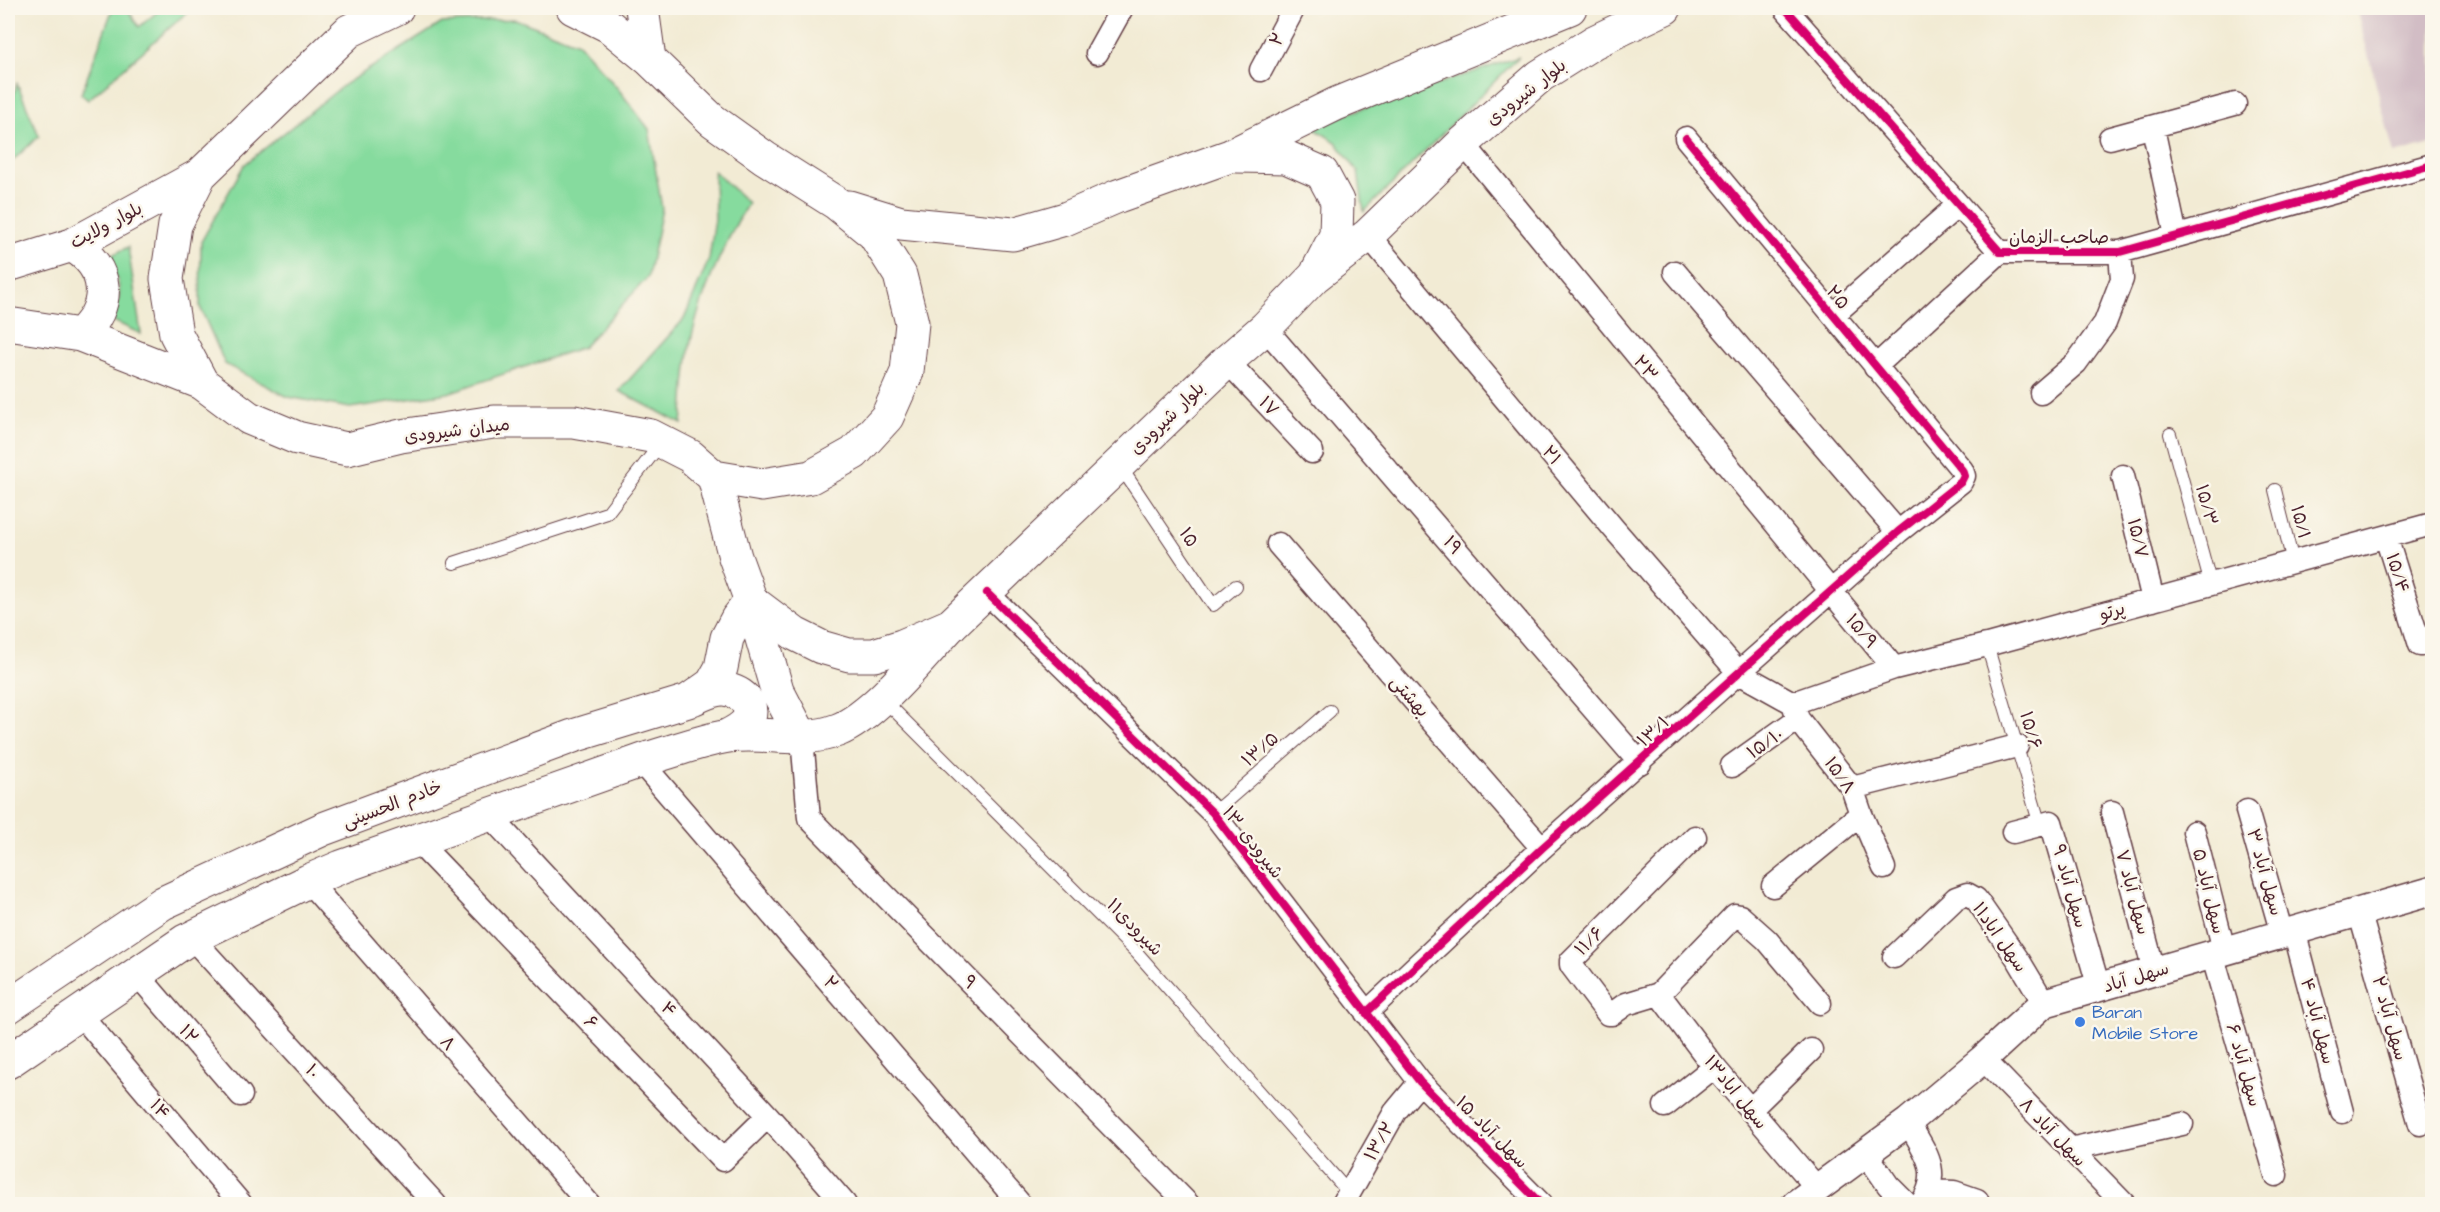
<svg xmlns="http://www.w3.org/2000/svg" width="2440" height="1212" viewBox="0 0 2440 1212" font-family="'Architects Daughter','Playpen Sans Arabic',sans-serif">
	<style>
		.industrial { fill: #d2bdc5 }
		.green { fill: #86db9e; stroke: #687d64; stroke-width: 1.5 }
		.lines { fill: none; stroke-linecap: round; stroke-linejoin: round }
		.service-casing { stroke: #633e44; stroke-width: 14 }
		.minor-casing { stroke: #633e44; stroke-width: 25 }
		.tertiary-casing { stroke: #633e44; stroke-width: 31 }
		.secondary-casing { stroke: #633e44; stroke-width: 35 }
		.primary-casing { stroke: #633e44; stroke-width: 35 }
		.service { stroke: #fff; stroke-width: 12 }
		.minor { stroke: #fff; stroke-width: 22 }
		.tertiary { stroke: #fff; stroke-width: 28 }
		.secondary { stroke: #fff; stroke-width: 33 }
		.primary { stroke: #fff; stroke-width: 33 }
		.cycleway-casing { stroke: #fbf7ec; stroke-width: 11 }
		.cycleway { stroke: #d6006c; stroke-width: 8 }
		.shop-dot { fill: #3f7fe0; stroke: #fbf7ec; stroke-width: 2 }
		.labels { text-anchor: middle; stroke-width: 5; stroke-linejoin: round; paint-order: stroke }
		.street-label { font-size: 18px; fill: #4a1f2b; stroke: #fbf7ec }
		.shop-label { font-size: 18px; fill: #366cbe; stroke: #fbf7ec; text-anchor: start }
	</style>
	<rect width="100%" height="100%" fill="#fbf7ec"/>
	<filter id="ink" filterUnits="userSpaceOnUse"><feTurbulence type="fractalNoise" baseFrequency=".0167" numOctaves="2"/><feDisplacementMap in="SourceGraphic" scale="12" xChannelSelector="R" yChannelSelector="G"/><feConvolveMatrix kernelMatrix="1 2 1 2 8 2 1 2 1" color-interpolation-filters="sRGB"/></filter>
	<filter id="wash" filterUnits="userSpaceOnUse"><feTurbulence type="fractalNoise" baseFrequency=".008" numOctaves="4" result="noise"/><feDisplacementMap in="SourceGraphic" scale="24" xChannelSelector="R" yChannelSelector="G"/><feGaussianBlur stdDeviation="1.35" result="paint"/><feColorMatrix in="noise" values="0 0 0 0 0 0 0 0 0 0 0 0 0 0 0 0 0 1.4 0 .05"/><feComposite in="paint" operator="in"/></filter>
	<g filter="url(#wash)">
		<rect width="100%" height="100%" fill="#f2ebd4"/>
		<path class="industrial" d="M2356,8H2432V144L2394,154Z"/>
		<path class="green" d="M113,8H127L139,27L162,8H192L88,100L81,94Z
			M515,19L578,43L619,90L649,129L662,209L648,277L583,347L448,393L350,408L288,397L225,364L200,307L201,242L244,165L345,84L442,23Z
			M1519,57L1364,212L1358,172L1336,142L1310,126Z
			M17,83L39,136L8,165V116Z
			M714,171L748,203C724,244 703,289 692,336C685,364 685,395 682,424L619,391L684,319L709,259L715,219Z
			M128,247L141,334L111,320C124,297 122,278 104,259Z"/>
	</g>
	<g filter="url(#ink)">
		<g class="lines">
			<defs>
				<path id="service" d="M2170,434L2211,585
					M1120,466L1213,605L1236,586
					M2275,490L2293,562
					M454,563L607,513L661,443
					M1987,645L2040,825
					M883,699L1138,954L1349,1193
					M1213,813L1330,711"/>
				<path id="minor" d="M1785,8L2000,252H2120L2432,165
					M1097,53L1122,8
					M1261,70L1294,8
					M2153,128L2176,236
					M2110,138L2235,104
					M1463,143L1894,668
					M1368,235L1614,529L1739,673L1793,703
					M1675,272L1898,532
					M1833,315L1958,205
					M1265,328L1640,763
					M1227,361L1312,452
					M1875,367L2000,252
					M2041,393L2076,363L2105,323L2122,279L2120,252
					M2123,476L2153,600
					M2386,537L2420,645
					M1278,544L1542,848
					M987,593L1213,813L1420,1082L1541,1204
					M1793,703L1894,668L1987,645L2432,524
					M802,738L809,818L1188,1204
					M641,762L1020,1204
					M1732,766L1798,719
					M1852,788L2017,746
					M2247,811L2282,934
					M2112,812L2154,971
					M1861,814L1884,868
					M489,815L768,1116L845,1204
					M2013,832L2051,822L2099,988
					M2194,832L2224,950
					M416,840L723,1160L768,1116
					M308,881L589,1204
					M1773,886L1861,814L1852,788L1798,719L1793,703
					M2359,911L2420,1124
					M2294,930L2342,1112
					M192,938L435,1204
					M2212,954L2276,1175
					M1894,957L1956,898L1967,894L1976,899L2019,961L2044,1003
					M137,974L241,1095
					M1659,994L1626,1004L1612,1014H1608L1571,965V961L1695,837
					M1659,994L1714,1067L1817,1188
					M1659,994L1735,915L1740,916L1767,940L1820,1003
					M1366,1013L1542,848L1728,682L1898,532L1961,482L1964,476L1962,470L1686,138
					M80,1014L241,1204
					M1983,1059L2124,1204
					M1665,1106L1714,1067
					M1750,1110L1811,1050
					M1908,1122C1925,1152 1943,1172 1921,1204
					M2070,1149L2182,1124
					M1866,1153L1888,1185L1907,1204
					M1930,1191L1954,1192L1977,1200
					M1343,1204L1395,1112L1420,1082"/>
				<path id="tertiary" d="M1796,1204L1908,1122L1983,1059L2044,1003L2432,891"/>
				<path id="secondary" d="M751,601L777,690L802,738
					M692,699C699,696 707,692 715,690C731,686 755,698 749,718C745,727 735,732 727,736
					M8,1007L163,903L323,829L573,736L688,701L712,684L721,668L727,638L737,619L751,601
					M8,1062L185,941L308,881L341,867L649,758C675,751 702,740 729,736C765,731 802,744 838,730C875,715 922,656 951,625"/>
				<path id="primary" d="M397,8L349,31L200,175L175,225L167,279L176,334L202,383L249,418L297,438L347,449L401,436L494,422H574L651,436L690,456L714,477L762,485L811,477L854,453L887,417L907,372L912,323L900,275L874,234L836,203L765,158L712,120L649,59L609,26L573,8
					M642,8L649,59
					M1237,156L1286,157L1322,173L1337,201L1336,235L1318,270
					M849,207L901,223L1013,234L1065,219L1118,196L1230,156L1336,104L1570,8
					M72,245C110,268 112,306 80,335
					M8,265L72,245L200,175
					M8,324L80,335L202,383
					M714,477L735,557L751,601L795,634L821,647L849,655H874L902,646L951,625L1227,361L1265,328L1314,277L1368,235L1463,143L1540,76L1594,42L1665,8"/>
			</defs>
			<use href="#service" class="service-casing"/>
			<use href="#minor" class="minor-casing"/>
			<use href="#tertiary" class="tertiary-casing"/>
			<use href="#secondary" class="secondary-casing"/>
			<use href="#primary" class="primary-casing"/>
			<use href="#service" class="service"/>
			<use href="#minor" class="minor"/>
			<use href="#tertiary" class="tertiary"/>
			<use href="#secondary" class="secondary"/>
			<use href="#primary" class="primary"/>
			<defs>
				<path id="cycleway" d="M1785,8L2000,252H2120L2432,165
					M987,593L1213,813L1420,1082L1541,1204
					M1366,1013L1542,848L1728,682L1898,532L1961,482L1964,476L1962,470L1686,138"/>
			</defs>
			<use href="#cycleway" class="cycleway-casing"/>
			<use href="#cycleway" class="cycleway"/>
		</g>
	</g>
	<circle class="shop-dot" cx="2080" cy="1022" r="6"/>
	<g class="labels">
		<g class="street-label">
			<text transform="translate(1277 39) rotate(-63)" y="6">۲</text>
			<text transform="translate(1526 92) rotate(-38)" y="6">بلوار شیرودی</text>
			<text transform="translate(106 225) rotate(-28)" y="6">بلوار ولایت</text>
			<text x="2059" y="243">صاحب الزمان</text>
			<text transform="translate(1838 297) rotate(51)" y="6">۲۵</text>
			<text transform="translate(1646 368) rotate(51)" y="6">۲۳</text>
			<text transform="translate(1269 406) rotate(47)" y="6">۱۷</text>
			<text transform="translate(1167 418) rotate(-44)" y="6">بلوار شیرودی</text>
			<text transform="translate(457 430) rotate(-7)" y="6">میدان شیرودی</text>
			<text transform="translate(1552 455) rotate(50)" y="6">۲۱</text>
			<text transform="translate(2207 505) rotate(75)" y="6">۱۵/۳</text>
			<text transform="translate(2301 522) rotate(76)" y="6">۱۵/۱</text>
			<text transform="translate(1189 537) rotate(56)" y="6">۱۵</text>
			<text transform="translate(2138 538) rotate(77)" y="6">۱۵/۷</text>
			<text transform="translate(1453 545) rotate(49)" y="6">۱۹</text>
			<text transform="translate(2398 573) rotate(73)" y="6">۱۵/۴</text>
			<text transform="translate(2112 611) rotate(-15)" y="6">پرتو</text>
			<text transform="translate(1862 631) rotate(50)" y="6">۱۵/۹</text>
			<text transform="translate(1410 696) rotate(49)" y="6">بهشتی</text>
			<text transform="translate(2031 730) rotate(74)" y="6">۱۵/۶</text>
			<text transform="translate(1653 731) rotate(-42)" y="6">۱۳/۱</text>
			<text transform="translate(1765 743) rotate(-35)" y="6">۱۵/۱۰</text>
			<text transform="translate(1260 749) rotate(-41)" y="6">۱۳/۵</text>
			<text transform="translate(1840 775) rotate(55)" y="6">۱۵/۸</text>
			<text transform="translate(392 804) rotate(-21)" y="6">خادم الحسینی</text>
			<text transform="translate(1253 842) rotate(52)" y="6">شیرودی ۱۳</text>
			<text transform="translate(2265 872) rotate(74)" y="6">سهل آباد ۳</text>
			<text transform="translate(2070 886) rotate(74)" y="6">سهل آباد ۹</text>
			<text transform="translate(2209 891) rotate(76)" y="6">سهل آباد ۵</text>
			<text transform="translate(2133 892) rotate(75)" y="6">سهل آباد ۷</text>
			<text transform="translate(1135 927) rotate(46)" y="6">۱۱شیرودی</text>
			<text transform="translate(2000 937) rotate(55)" y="6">سهل اباد۱۱</text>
			<text transform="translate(1589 941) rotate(-45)" y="6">۱۱/۶</text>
			<text transform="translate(2136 977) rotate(-17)" y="6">سهل آباد</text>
			<text transform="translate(970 982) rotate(46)" y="6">۹</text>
			<text transform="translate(831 983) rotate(49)" y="6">۲</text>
			<text transform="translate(669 1009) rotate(47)" y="6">۴</text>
			<text transform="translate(2390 1018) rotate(74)" y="6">سهل آباد ۲</text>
			<text transform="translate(2318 1021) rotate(75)" y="6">سهل آباد ۴</text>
			<text transform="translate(591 1022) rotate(46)" y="6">۶</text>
			<text transform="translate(189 1034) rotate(49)" y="6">۱۲</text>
			<text transform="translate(448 1043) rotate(49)" y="6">۸</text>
			<text transform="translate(2244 1065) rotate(74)" y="6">سهل آباد ۶</text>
			<text transform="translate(313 1071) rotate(48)" y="6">۱۰</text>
			<text transform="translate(1736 1092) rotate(51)" y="6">سهل اباد۱۳</text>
			<text transform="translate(160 1109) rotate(50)" y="6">۱۴</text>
			<text transform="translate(1492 1132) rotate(45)" y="6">سهل آباد ۱۵</text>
			<text transform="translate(2053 1132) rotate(46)" y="6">سهل آباد ۸</text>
			<text transform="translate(1379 1141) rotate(-60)" y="6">۱۳/۲</text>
		</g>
		<g class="shop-label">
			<text x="2092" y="1018">Baran<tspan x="2092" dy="21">Mobile Store</tspan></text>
		</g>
	</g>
	<rect width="2440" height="1212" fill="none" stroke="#fbf7ec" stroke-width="30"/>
</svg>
